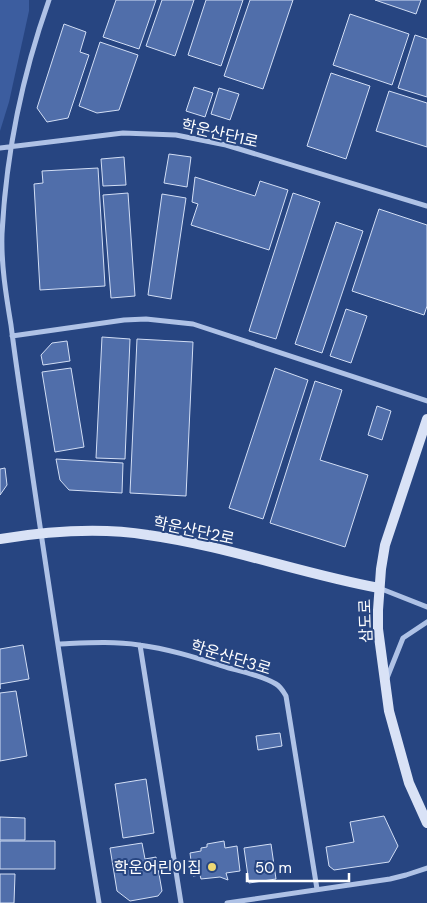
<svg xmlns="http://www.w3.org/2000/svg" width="427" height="903" viewBox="0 0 427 903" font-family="'DM Sans','Noto Sans KR',sans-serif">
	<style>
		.green { fill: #3c5d9f }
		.building { fill: #506eaa; stroke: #d2def5 }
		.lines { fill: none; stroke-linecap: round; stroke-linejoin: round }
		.street { stroke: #afc2e6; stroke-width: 5 }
		.secondary { stroke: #d9e2f6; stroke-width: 10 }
		.poi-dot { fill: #eed875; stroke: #274581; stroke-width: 2 }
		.labels { text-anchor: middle; stroke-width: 4; stroke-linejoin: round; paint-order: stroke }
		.street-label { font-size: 16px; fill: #fff; stroke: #274581 }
		.poi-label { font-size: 16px; fill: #fff; stroke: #274581; text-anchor: end }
	</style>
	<rect width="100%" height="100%" fill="#274581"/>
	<path class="green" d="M0,0H29V11L9,102L0,131Z"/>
	<path class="building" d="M116,0H156L139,49L103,37Z
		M162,0H194L175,56L146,46Z
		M206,0H243L221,66L188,55Z
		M250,0H293L263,89L224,76Z
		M375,0H421L416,14Z
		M350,14L409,34L392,85L333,65Z
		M64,24L86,32L80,52L89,55L68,118L47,122L37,108Z
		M415,35L427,39V97L398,88Z
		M100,42L138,55L119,110L97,113L79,106Z
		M331,73L370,86L346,159L307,146Z
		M194,87L213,93L205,117L186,111Z
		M219,88L239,94L230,120L211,114Z
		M389,91L427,103V147L376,131Z
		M169,154L191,157L187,187L164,183Z
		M124,157L126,185L103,186L101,159Z
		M98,168L105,286L40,290L34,184L43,183L42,171Z
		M195,177L255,196L260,181L288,190L269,250L191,225L198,204L192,202Z
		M128,193L135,296L111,298L103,195Z
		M293,193L320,202L276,339L249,331Z
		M162,194L186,198L171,299L148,295Z
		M379,209L427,225V306L424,315L352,291Z
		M336,222L363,231L322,353L295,344Z
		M346,309L367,316L351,363L330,356Z
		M102,337L130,339L125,459L96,458Z
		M137,339L193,342L186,496L130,493Z
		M67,341L70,361L43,365L41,355L52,343Z
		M71,368L84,447L55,452L42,372Z
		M275,368L308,380L263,519L229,508Z
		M315,381L342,390L320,460L368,475L345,547L270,523Z
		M377,406L391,411L382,440L368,435Z
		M56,459L123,463L122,493L69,490L60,480Z
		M5,468L7,485L0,495V469Z
		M23,645L29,679L0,684V689V649Z
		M16,691L27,756L0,761V693Z
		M280,733L282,746L258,750L256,736Z
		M146,779L154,833L123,838L115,784Z
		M384,816L398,846L389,862L334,870L329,866L326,847L354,842L350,822Z
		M0,817L25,818V840H0Z
		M0,841H55V869H0Z
		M224,841L225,848L237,846L240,871L226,873L228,880L220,877L201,879L200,875L193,876L190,853L201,851V848L207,847V844Z
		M142,843L145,859L156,857L162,891L158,896L130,901L117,891L110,848Z
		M271,844L276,879L249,883L244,848Z
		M0,874H15L14,903H0Z"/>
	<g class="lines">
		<path class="street" d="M49,0C22,76 6,154 2,234C1,264 6,295 11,325C16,365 22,404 28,444C50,597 74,750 99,903
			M0,148L123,133L176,135L226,145L427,206
			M12,336L124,320L146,319L193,324L427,401
			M379,588L427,607
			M58,644C85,643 113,641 139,645C170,649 200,659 229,668C244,672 263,676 276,684C281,687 283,691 286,696L317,889
			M140,645L181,903
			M387,678L403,638L427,622
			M227,903L390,879L406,875L427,868"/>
		<path class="secondary" d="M427,419L385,545L381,569L378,610V629L389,711L409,783L427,823
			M0,539C49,531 99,527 148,535C227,546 302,574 379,588"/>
	</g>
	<circle class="poi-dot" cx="212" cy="867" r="5"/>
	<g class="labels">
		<g class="street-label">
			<text transform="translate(220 133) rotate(13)" y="6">학운산단1로</text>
			<text transform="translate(194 530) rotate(12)" y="6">학운산단2로</text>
			<text transform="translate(365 621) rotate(-92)" y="6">삼도로</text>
			<text transform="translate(231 657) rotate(17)" y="6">학운산단3로</text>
		</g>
		<g class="poi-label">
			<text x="202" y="873">학운어린이집</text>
		</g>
	</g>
	<path d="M247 873v8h102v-8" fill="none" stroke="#ffffff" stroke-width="2.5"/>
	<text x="255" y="873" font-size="15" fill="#ffffff" stroke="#274581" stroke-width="4" paint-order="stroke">50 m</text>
</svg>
